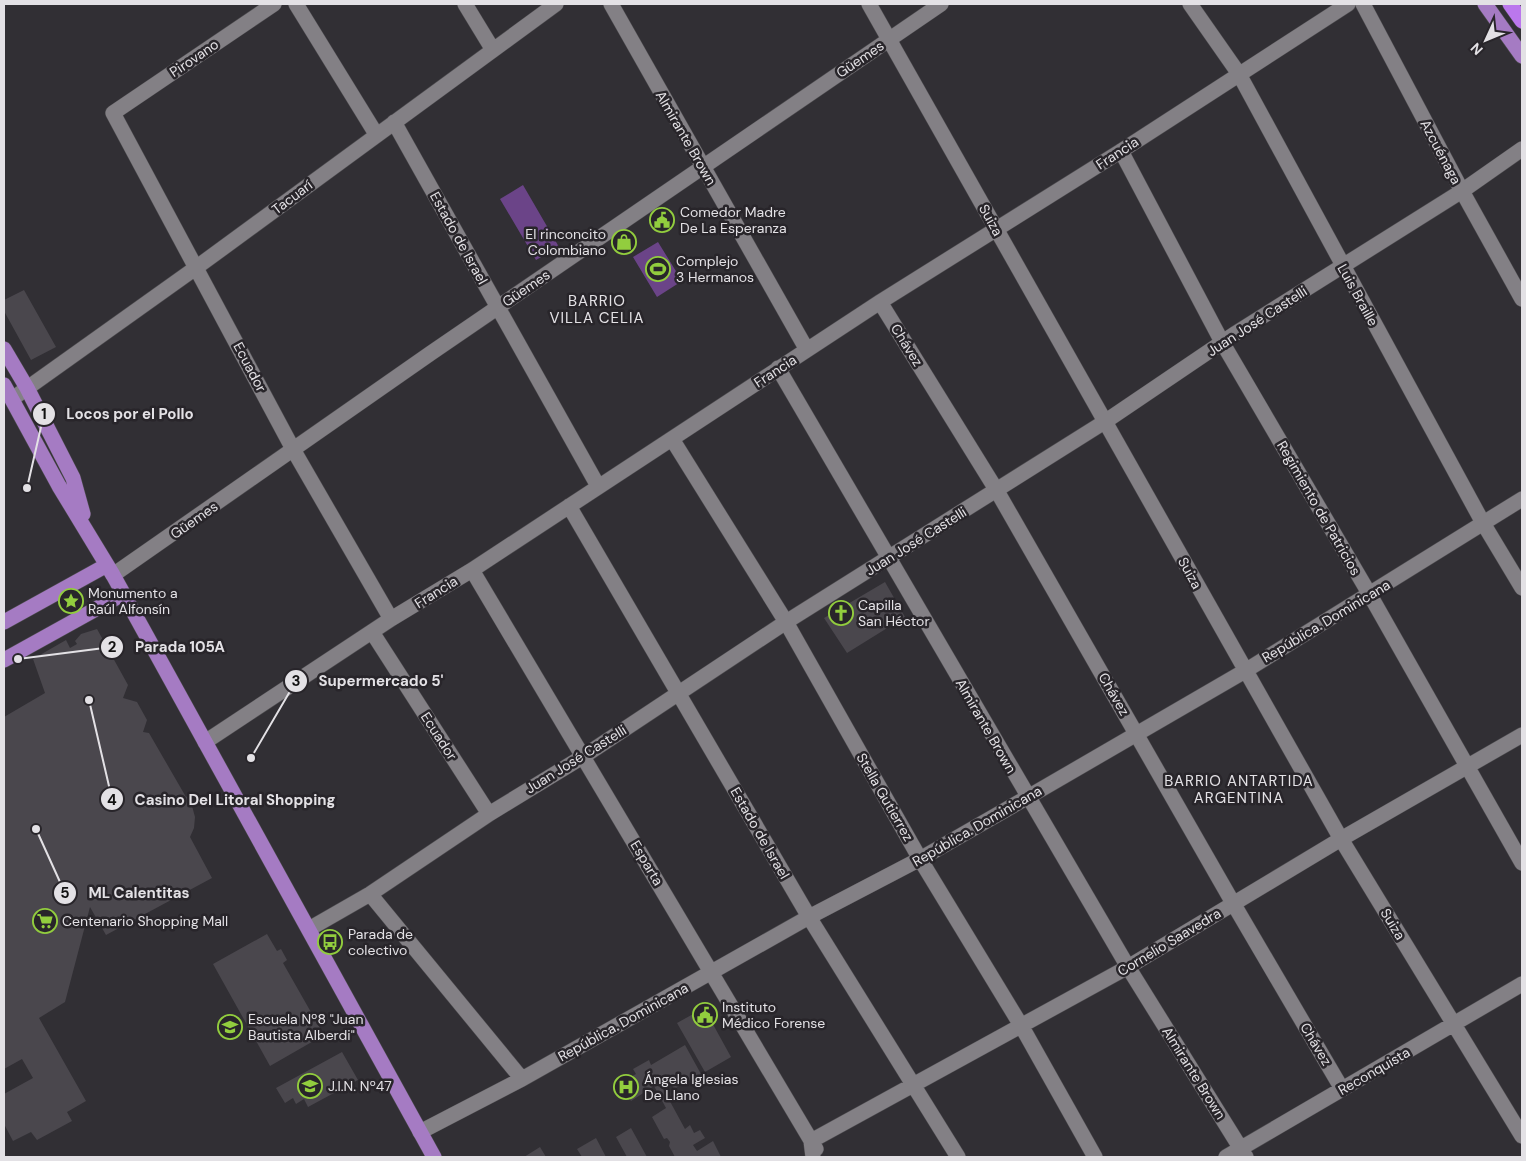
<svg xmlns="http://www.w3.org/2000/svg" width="1526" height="1161" viewBox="0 0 1526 1161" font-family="'DM Sans',sans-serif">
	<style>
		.green { fill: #6b4488 }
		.building { fill: #4a474d }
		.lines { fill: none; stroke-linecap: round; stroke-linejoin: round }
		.minor-casing { stroke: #4e4c50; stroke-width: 16 }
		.major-casing { stroke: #4e4c50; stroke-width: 16 }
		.highway-casing { stroke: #4e4c50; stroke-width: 16 }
		.minor { stroke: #838085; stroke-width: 15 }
		.major { stroke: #a57bc3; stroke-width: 15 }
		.highway { stroke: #bb77ed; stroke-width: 15 }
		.labels { text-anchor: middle; stroke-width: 5; stroke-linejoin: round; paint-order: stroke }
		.street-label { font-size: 14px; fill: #e3e1e5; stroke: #28252a }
		.poi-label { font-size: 14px; fill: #e3e1e5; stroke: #28252a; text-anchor: start }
		.neighbourhood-label { font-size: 15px; letter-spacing: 1px; fill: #e3e1e5; stroke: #28252a }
		.leader { fill: none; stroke: #e3e1e5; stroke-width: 2 }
		.callout-dot { fill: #e3e1e5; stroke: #28252a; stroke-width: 2 }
		.mark-label { font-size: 15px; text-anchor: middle; font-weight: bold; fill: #111 }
		.callout-label { font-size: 15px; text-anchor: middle; font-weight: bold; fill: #e3e1e5; stroke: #28252a; stroke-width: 5; stroke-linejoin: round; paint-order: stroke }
	</style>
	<rect width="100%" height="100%" fill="#312f34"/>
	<path class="green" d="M523,185L559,247L536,260L500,199Z
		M658,242L682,281L657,297L633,257Z"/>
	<path class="building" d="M24,290L56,347L31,360L4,311V300Z
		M885,582L905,617L847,653L824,618Z
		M97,629L128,685L123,698L137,702L147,720L143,732L149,733L186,797L189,795L195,817L194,828L190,837L212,878L106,935L90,907L65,1002L39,1018L86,1101L67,1112L72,1121L37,1140L31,1132L13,1141L4,1124V1094L33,1078L22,1059L4,1069V717L45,693L33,659L66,640L70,648L77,644L75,641L81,634Z
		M267,934L277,951L281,949L287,960L283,963L324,1035L270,1066L213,964Z
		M704,1008L731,1057L705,1072L677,1023Z
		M685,1045L701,1074L674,1089L668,1078L660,1083L685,1129L690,1125L694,1133L700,1130L705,1138L693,1145L697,1151L713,1141L721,1157H675L669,1146L670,1142L667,1138L664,1139L652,1117L666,1108L654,1086L631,1101L620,1083L636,1074L633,1069L649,1060L651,1065Z
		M342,1052L358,1080L308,1107L304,1099L296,1104L293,1098L285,1103L276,1088Z
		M631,1128L647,1157H627L616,1137Z
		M596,1138L606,1157H582L577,1149Z
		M540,1147L546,1157H524Z"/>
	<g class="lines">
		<defs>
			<path id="minor" d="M274,4L113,113L294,451L391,619
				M296,4L376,134
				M465,4L493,50
				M611,4L807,350
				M869,4L1341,839L1522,1136
				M1190,4L1239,74L1483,523L1522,588
				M1363,4L1462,191L1522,299
				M394,122L598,486
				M1121,151L1222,342L1370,595L1522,863
				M880,302L997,491L1233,903L1342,1089
				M778,368L1128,967L1246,1157
				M12,399L197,267L556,4
				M672,439L786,622L920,859L1022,1027L1095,1157
				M569,506L809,917L958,1157
				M472,570L816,1149
				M113,575L431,353L941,4
				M372,632L489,814
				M205,742L391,619L472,570L880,302L1121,151L1348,4
				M370,894L522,1079
				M309,929L370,894L489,814L584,756L786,622L1106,421L1236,333L1462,191L1522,149
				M420,1132L522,1079L809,917L920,859L1028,797L1245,671L1522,499
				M813,1157L811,1141L1128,967L1341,839L1522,735
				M1226,1157L1522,984"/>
			<path id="major" d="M1485,4L1522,56
				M4,349L27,388L73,478L83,514
				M4,385L59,486L113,575L434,1157
				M4,622L107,565
				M4,660L123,594"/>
			<path id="highway" d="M1510,4L1522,21"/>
		</defs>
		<use href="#minor" class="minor-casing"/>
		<use href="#major" class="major-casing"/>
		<use href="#highway" class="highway-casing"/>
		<use href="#minor" class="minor"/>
		<use href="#major" class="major"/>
		<use href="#highway" class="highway"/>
	</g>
	<defs>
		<symbol id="civic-ring" viewBox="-11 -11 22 22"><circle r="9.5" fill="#28252a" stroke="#92cd3e" stroke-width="1.5"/><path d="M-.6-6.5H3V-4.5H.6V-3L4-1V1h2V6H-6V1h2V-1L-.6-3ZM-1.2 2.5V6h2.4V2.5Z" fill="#92cd3e"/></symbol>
		<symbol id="shop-ring" viewBox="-11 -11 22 22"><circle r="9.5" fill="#28252a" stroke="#92cd3e" stroke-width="1.5"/><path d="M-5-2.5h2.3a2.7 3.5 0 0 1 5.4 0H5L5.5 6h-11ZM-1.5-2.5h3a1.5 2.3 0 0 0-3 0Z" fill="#92cd3e"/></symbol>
		<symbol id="stadium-ring" viewBox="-11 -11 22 22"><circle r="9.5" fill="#28252a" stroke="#92cd3e" stroke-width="1.5"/><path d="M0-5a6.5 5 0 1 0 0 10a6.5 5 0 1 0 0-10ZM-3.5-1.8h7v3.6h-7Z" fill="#92cd3e"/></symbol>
		<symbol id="sight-ring" viewBox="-11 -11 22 22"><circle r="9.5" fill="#28252a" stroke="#92cd3e" stroke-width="1.5"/><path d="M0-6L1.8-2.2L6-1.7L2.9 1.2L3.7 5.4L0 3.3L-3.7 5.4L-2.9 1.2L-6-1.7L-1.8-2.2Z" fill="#92cd3e"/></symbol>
		<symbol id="church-ring" viewBox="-11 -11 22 22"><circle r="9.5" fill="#28252a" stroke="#92cd3e" stroke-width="1.5"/><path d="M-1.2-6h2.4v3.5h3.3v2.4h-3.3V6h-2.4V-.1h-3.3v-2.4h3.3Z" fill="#92cd3e"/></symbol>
		<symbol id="supermarket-ring" viewBox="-11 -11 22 22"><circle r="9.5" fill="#28252a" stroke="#92cd3e" stroke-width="1.5"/><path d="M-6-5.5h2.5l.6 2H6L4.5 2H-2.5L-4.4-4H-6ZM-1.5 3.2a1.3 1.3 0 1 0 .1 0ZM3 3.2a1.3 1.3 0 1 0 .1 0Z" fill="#92cd3e"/></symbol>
		<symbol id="bus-ring" viewBox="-11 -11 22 22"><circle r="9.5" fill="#28252a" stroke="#92cd3e" stroke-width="1.5"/><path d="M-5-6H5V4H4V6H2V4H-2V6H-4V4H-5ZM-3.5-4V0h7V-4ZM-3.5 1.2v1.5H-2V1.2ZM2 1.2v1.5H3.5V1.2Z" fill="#92cd3e"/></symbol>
		<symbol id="school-ring" viewBox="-11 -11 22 22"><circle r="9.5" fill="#28252a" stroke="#92cd3e" stroke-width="1.5"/><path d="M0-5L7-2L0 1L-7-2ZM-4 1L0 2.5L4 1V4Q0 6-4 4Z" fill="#92cd3e"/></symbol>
		<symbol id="hospital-ring" viewBox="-11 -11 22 22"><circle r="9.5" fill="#28252a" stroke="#92cd3e" stroke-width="1.5"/><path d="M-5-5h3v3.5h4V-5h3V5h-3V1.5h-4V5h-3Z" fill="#92cd3e"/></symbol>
	</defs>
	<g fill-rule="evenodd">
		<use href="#civic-ring" x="648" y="206" width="28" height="28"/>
		<use href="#shop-ring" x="610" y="228" width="28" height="28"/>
		<use href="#stadium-ring" x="644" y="255" width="28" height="28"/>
		<use href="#sight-ring" x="57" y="587" width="28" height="28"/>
		<use href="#church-ring" x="827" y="599" width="28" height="28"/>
		<use href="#supermarket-ring" x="31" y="907" width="28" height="28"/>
		<use href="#bus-ring" x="316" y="928" width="28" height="28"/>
		<use href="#civic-ring" x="691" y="1001" width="28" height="28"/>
		<use href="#school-ring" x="216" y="1013" width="28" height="28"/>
		<use href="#school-ring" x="296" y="1072" width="28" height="28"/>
		<use href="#hospital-ring" x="612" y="1073" width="28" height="28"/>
	</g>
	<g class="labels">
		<g class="street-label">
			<text transform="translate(194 58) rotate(-34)" y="5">Pirovano</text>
			<text transform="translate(860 59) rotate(-34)" y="5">Güemes</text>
			<text transform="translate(686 138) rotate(60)" y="5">Almirante Brown</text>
			<text transform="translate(1441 152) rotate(62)" y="5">Azcuénaga</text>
			<text transform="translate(1117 153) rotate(-33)" y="5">Francia</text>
			<text transform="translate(292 197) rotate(-37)" y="5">Tacuarí</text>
			<text transform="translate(991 220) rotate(61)" y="5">Suiza</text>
			<text transform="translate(459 238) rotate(61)" y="5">Estado de Israel</text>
			<text transform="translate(526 288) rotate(-34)" y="5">Güemes</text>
			<text transform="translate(1358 295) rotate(61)" y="5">Luis Braille</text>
			<text transform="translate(1257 321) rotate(-33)" y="5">Juan José Castelli</text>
			<text transform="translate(907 345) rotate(58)" y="5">Chávez</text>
			<text transform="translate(250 367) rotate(62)" y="5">Ecuador</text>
			<text transform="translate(775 371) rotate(-33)" y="5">Francia</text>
			<text transform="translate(1319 508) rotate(60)" y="5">Regimiento de Patricios</text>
			<text transform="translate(194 520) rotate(-35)" y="5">Güemes</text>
			<text transform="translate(916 541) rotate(-32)" y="5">Juan José Castelli</text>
			<text transform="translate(1190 573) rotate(61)" y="5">Suiza</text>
			<text transform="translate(436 592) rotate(-32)" y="5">Francia</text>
			<text transform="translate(1326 621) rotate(-31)" y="5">República. Dominicana</text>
			<text transform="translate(1114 694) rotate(60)" y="5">Chávez</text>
			<text transform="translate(986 726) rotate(60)" y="5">Almirante Brown</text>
			<text transform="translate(439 736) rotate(57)" y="5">Ecuador</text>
			<text transform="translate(576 759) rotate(-32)" y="5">Juan José Castelli</text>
			<text transform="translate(885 797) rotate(60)" y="5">Stella Gutierrez</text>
			<text transform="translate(977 826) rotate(-30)" y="5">República. Dominicana</text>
			<text transform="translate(760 833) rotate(60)" y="5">Estado de Israel</text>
			<text transform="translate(647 863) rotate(59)" y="5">Esparta</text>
			<text transform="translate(1393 924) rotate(59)" y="5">Suiza</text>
			<text transform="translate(1169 942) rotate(-31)" y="5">Cornelio Saavedra</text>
			<text transform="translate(623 1022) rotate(-29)" y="5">República. Dominicana</text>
			<text transform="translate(1316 1044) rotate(59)" y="5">Chávez</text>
			<text transform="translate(1374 1071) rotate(-30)" y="5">Reconquista</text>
			<text transform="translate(1194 1073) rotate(58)" y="5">Almirante Brown</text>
		</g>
		<g class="poi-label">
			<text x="680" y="217">Comedor Madre<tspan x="680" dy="16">De La Esperanza</tspan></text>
			<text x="606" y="239" text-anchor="end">El rinconcito<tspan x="606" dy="16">Colombiano</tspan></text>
			<text x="676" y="266">Complejo<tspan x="676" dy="16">3 Hermanos</tspan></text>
			<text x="88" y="598">Monumento a<tspan x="88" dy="16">Raúl Alfonsín</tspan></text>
			<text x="858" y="610">Capilla<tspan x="858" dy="16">San Héctor</tspan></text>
			<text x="62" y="926">Centenario Shopping Mall</text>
			<text x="348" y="939">Parada de<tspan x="348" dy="16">colectivo</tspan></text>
			<text x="722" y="1012">Instituto<tspan x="722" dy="16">Médico Forense</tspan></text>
			<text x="248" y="1024">Escuela Nº8 "Juan<tspan x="248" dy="16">Bautista Alberdi"</tspan></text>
			<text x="644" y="1084">Ángela Iglesias<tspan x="644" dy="16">De Llano</tspan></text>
			<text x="328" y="1091">J.I.N. Nº47</text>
		</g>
		<g class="neighbourhood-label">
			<text x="597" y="306">BARRIO<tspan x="597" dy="17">VILLA CELIA</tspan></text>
			<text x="1239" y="786">BARRIO ANTARTIDA<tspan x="1239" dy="17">ARGENTINA</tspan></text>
		</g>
	</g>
	<path class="leader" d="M27 488L44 414M18 659L112 647M251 758L296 681M89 700L112 799M36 829L65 893"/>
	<g class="callout-dot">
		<circle cx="27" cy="488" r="5"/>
		<circle cx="18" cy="659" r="5"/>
		<circle cx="251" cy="758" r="5"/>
		<circle cx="89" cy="700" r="5"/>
		<circle cx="36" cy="829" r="5"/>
		<circle cx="44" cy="414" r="12"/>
		<circle cx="112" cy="647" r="12"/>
		<circle cx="296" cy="681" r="12"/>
		<circle cx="112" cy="799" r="12"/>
		<circle cx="65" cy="893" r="12"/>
	</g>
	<g class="mark-label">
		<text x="44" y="419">1</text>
		<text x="112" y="652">2</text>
		<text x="296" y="686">3</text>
		<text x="112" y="805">4</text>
		<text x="65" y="898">5</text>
	</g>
	<g class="callout-label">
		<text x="130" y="419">Locos por el Pollo</text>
		<text x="180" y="652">Parada 105A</text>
		<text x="381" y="686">Supermercado 5'</text>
		<text x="235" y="805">Casino Del Litoral Shopping</text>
		<text x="139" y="898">ML Calentitas</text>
	</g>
	<rect width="1526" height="1161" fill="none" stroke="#e3e1e5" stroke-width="10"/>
	<g transform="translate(1486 40) rotate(226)" stroke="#28252a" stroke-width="4" paint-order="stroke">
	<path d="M0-4L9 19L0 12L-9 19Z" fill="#e3e1e5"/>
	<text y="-8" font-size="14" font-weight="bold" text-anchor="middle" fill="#e3e1e5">N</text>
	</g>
</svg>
